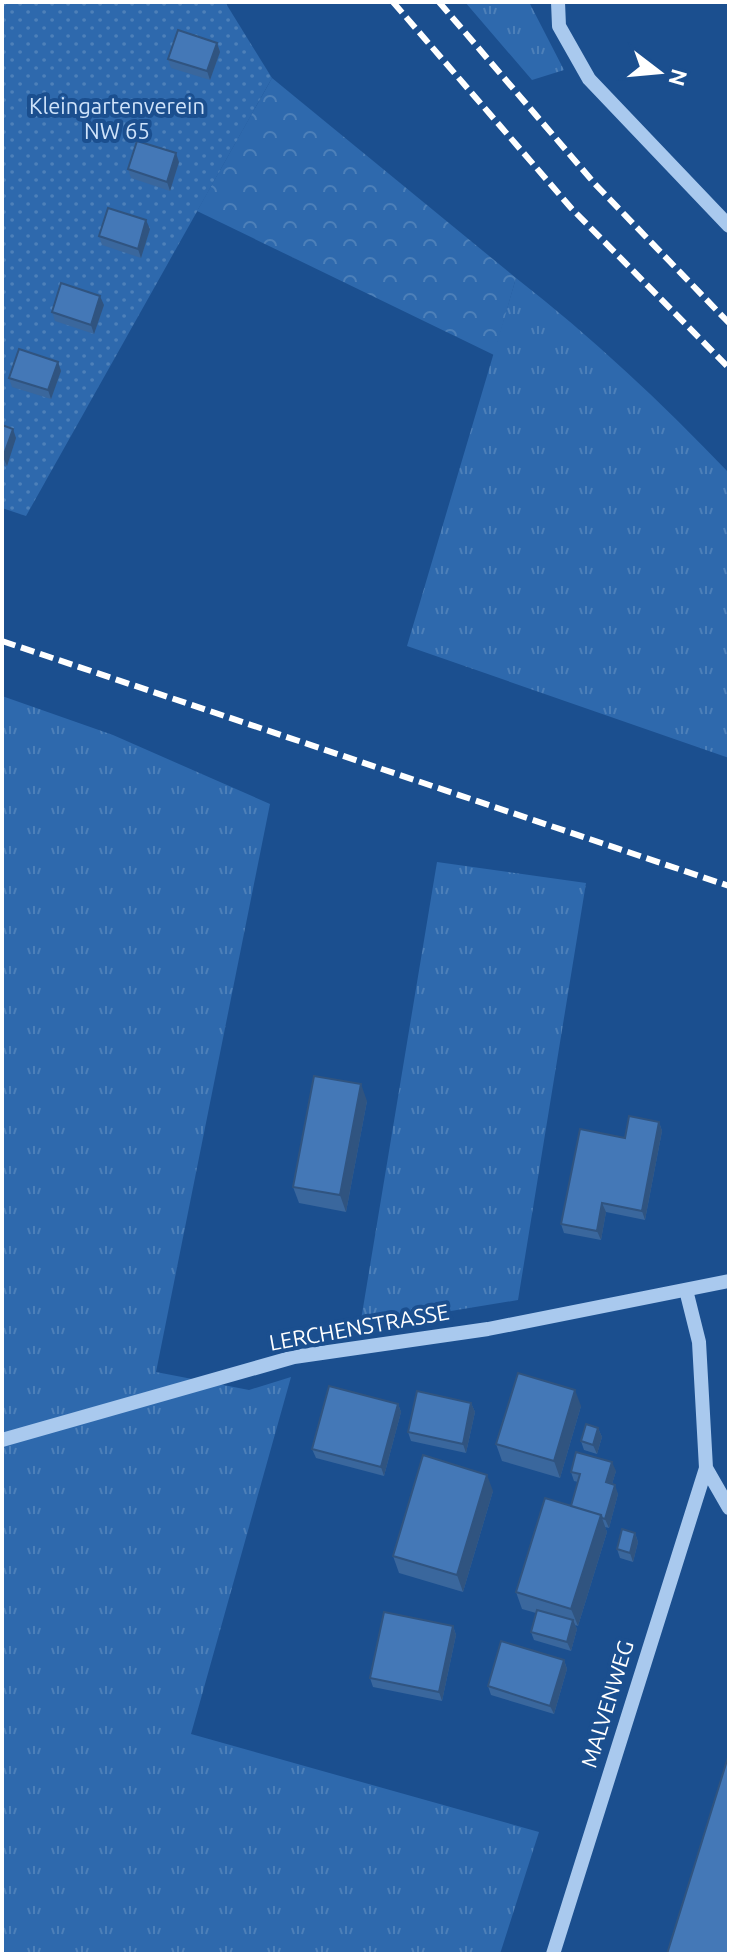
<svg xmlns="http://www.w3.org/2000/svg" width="731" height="1956" viewBox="0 0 731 1956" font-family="Ubuntu,sans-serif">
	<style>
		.grass { fill: url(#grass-tufts) }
		.park { fill: url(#park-crowns) }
		.garden { fill: url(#garden-dots) }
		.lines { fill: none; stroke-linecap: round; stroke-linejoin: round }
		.minor { stroke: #a9c9ee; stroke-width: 14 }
		.rail { stroke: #fff; stroke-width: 6; stroke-dasharray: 14 6; stroke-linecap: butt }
		.wall { fill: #3a679d }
		.shaded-wall { fill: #305480 }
		.building { fill: #4478b7; stroke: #305480; stroke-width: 2 }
		.labels { text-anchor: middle; stroke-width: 8; stroke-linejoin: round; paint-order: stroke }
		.park-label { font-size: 22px; fill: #cfe3fa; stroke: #1b4f8f }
		.street-label { font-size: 22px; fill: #fff; stroke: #1b4f8f }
	</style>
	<defs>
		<pattern id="grass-tufts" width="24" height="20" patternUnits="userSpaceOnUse" patternTransform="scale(2)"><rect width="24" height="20" fill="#2e69ad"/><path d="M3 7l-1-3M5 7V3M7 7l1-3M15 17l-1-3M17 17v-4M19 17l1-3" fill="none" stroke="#4d80b9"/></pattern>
		<pattern id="park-crowns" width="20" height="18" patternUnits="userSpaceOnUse" patternTransform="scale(2)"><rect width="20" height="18" fill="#2e69ad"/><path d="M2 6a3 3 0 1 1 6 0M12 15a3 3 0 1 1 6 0" fill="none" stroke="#4d80b9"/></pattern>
		<pattern id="garden-dots" width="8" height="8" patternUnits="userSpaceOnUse" patternTransform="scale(2)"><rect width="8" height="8" fill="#2e69ad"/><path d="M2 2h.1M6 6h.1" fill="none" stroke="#4d80b9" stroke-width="1.8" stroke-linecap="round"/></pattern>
	</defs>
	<rect width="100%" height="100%" fill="#1b4f8f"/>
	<path class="grass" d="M465,2H529L564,70L532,80Z
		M516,278C592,337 662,403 729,473V758L407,646Z
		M2,696L113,735L270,804L156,1372L249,1390L291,1377L191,1734L539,1832L500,1954H2Z
		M437,862L586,883L518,1300L360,1326Z"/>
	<path class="park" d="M272,78L516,278L494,355L197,211Z"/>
	<path class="garden" d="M2,2H225L272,78L26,516L2,508Z"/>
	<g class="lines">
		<path class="minor" d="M558,2L559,26L589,79L729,226
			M686,1290L699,1342L706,1468L729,1508
			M2,1440L294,1357L488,1329L729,1281
			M553,1954L706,1468"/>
		<path class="rail" d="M393,2L572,209L729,368
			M439,2L595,184L729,323
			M2,641L729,886"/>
	</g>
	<path class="wall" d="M217,43L220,52L210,80L171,68L168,59Z
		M179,162L170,191L131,178L128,169Z
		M150,229L141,258L102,245L99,236Z
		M104,305L94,334L55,321L52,312Z
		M58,362L61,371L51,399L12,387L9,378Z
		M2,425L16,438L7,466L2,465Z
		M367,1101L346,1212L299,1203L293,1187Z
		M659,1122L662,1131L645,1220L606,1212L601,1240L564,1233L561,1224L625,1138Z
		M471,1403L475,1412L466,1453L411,1441L408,1432Z
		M398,1404L401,1412L384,1476L316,1458L312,1449Z
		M581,1406L560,1478L502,1461L496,1444Z
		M598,1428L602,1437L597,1454L584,1450L581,1441Z
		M616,1471L612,1484L618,1494L609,1528L605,1527L607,1532L578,1626L575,1625L577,1629L571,1651L534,1640L531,1632L536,1613L522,1609L516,1592L571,1506L578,1482L574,1481L571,1472Z
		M493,1491L463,1592L399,1573L393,1556Z
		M635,1533L638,1542L633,1562L620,1558L617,1549Z
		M453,1626L456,1635L442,1701L373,1687L370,1678Z
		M564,1660L567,1669L554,1714L491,1695L488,1686Z"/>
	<path class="shaded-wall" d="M217,43L220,52L210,80L207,71Z
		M176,153L179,162L170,191L167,182Z
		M146,220L150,229L141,258L138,249Z
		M100,296L104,305L94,334L91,325Z
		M58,362L61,371L51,399L48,390Z
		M13,429L16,438L7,466L3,457Z
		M361,1084L367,1101L346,1212L340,1195Z
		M659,1122L662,1131L645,1220L642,1211Z
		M602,1203L606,1212L601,1240L597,1231Z
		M575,1390L581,1406L560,1478L554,1461Z
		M471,1403L475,1412L466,1453L463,1444Z
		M398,1404L401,1412L384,1476L381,1467Z
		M598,1428L602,1437L597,1454L593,1445Z
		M612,1462L616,1471L610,1491L606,1482Z
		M487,1475L493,1491L463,1592L457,1575Z
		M615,1485L618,1494L609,1528L605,1519Z
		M601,1515L607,1532L578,1626L571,1609Z
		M635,1533L638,1542L633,1562L630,1553Z
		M573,1620L577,1629L571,1651L567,1642Z
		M453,1626L456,1635L442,1701L439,1692Z
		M564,1660L567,1669L554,1714L550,1706Z"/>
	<path class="building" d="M178,30L217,43L207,71L168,59Z
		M137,141L176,153L167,182L128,169Z
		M108,208L146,220L138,249L99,236Z
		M61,283L100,296L91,325L52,312Z
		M19,349L58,362L48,390L9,378Z
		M2,425L13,429L3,457H2Z
		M314,1076L361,1084L340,1195L293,1187Z
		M629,1116L659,1122L642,1211L602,1203L597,1231L561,1224L580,1129L625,1138Z
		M518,1373L575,1390L554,1461L496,1444Z
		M329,1386L398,1404L381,1467L312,1449Z
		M417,1391L471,1403L463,1444L408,1432Z
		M586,1424L598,1428L593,1445L581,1441Z
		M576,1452L612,1462L606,1482L615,1485L605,1519L602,1518L601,1515L571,1506L580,1474L571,1472Z
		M423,1455L487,1475L457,1575L393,1556Z
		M545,1498L601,1515L571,1609L516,1592Z
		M622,1529L635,1533L630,1553L617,1549Z
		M537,1610L573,1620L567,1642L531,1632Z
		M384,1612L453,1626L439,1692L370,1678Z
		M501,1641L564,1660L550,1706L488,1686Z
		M729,1754V1954H667Z"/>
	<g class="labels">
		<g class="park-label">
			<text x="117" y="114">Kleingartenverein<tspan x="117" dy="25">NW 65</tspan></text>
		</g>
		<g class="street-label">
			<text transform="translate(359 1327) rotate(-10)" y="8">LERCHENSTRASSE</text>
			<text transform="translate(607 1704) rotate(-73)" y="8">MALVENWEG</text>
		</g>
	</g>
	<rect width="731" height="1956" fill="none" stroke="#ffffff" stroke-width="8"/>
	<g transform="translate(659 72) rotate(106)" stroke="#1b4f8f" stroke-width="6" paint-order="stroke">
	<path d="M0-6L14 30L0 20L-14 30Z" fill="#ffffff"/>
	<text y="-12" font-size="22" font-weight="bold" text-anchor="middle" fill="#ffffff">N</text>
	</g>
</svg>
